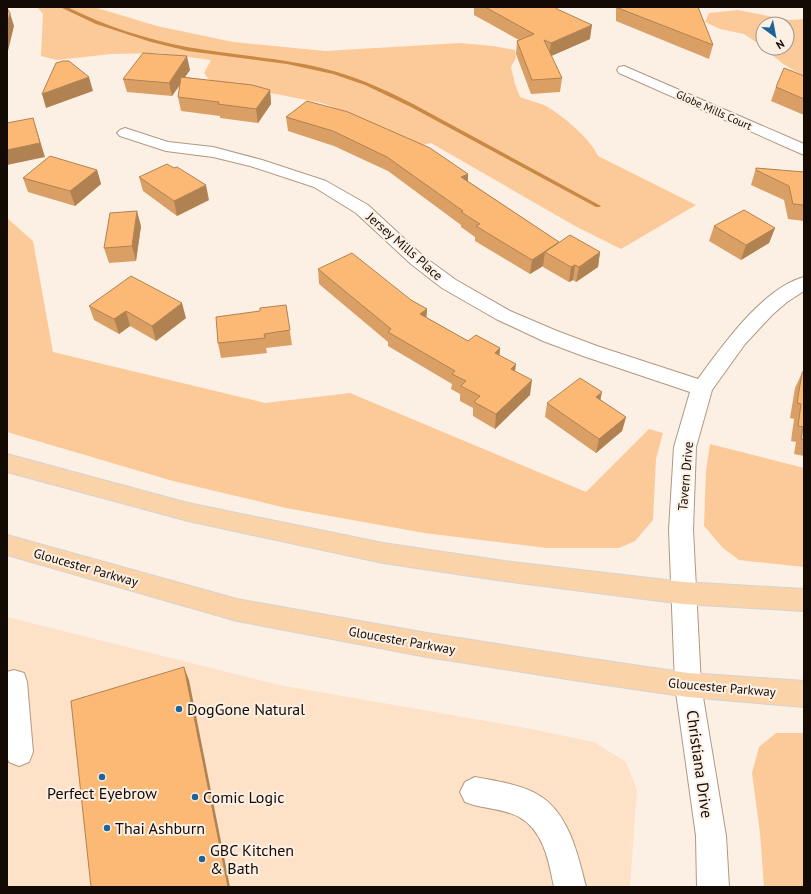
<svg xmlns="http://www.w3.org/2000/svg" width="811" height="894" viewBox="0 0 811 894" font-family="'PT Sans',sans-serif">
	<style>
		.built { fill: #fde2c8 }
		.green { fill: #fcc998 }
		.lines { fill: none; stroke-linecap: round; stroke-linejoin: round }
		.stream { fill: #c98944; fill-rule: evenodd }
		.minor-casing { stroke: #b2987e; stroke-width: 2 }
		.major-casing { stroke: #d5d3d2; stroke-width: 2 }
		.minor { fill: #fff; fill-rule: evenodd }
		.major { fill: #fbd3a8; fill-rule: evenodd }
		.wall { fill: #d99f65 }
		.shaded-wall { fill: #b08252 }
		.building { fill: #fcb975; stroke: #b08252 }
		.poi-dot { fill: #1d6397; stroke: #fcf0e5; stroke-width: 1.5 }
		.labels { text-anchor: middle; stroke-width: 4; stroke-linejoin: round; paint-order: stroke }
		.far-street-label { font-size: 11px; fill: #130a03; stroke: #fcf0e5 }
		.street-label { font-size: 13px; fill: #130a03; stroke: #fcf0e5 }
		.near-poi-label { font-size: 16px; fill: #130a03; stroke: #fcf0e5; text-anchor: start }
		.near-street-label { font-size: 16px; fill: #130a03; stroke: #fcf0e5 }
	</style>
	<rect width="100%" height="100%" fill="#fcf0e5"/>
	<path class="built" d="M7,617L279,685L521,727L594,742L626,762L637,790L630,887H7Z"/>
	<path class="green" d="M37,7H94L157,26L233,42L325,51L460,43L493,46L515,50L516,58L511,67L515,84L520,97C528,100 536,102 544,105C561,114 590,138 598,156L696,205L621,249L575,226L431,143L423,145L421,149L358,117L322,103L255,90L214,86L204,73L211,60L159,53L111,54L57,60L41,56L43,14Z
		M738,10L789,20L804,19V77L782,63L764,48H787V24H763V47L744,34L720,29L705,22L709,13Z
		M7,218L33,241L53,352L265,403L350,393L586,492L649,429L663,433L656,459L653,520L635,541L619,548H547L424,533L286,508L173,481L7,432Z
		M710,444L804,468V567L739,560L723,548L704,526L706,470Z
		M776,733H804V887H764L760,833L752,773L759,747Z"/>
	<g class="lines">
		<path class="stream" d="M60,7H67C106,26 145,39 187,47C237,56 288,58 337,72C364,80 390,92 415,105L601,206L600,207H596L411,107L365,85L333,74L287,64L188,51L151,42L96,24Z"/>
		<defs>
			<path id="minor" d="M624,66L804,144V155L619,73L617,70L619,67Z
				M125,128L168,142L213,147L262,160L326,181L368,205L423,256L456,280L510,311L557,331L597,346L698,379C722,346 763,288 804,277V291L787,302L772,315L745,344L712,390L696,447L693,530L701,685L726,836L729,887H697L696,836L675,685L669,530L674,447L690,392L583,356L543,341L496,319L442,288L411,264L356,213L314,187L250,166L213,157L166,151L120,136L117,133L120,130Z
				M14,670L24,673L27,682L33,752L29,762L19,766L9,762L7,757V672Z
				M475,777C495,781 519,784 537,794C569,812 578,855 586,887H554C549,862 544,831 519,817C503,808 482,809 465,802L460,792L465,782Z"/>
			<path id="major" d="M7,454L188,503L383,543L504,561L683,582L804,589V611L683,604L504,581L383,563L188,521L7,472Z
				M7,535L237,599L427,633L586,658L688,673L804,681V707L688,697L586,682L427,657L237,621L7,555Z"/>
		</defs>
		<use href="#minor" class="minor-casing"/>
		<use href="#major" class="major-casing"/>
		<use href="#minor" class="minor"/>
		<use href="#major" class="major"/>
	</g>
	<path class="wall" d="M474,7H556L557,9L590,39L551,56L562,78L560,92L531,94L516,54L517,41L519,40L474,15Z
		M616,7H698L713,45L709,59L616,21Z
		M190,70L185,77L270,90L271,104L258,123L220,118V116L181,111L178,97L180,85L172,96L127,92L123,79Z
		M804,76V115L771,101L776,87Z
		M307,101L468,181L559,242L600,252L598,267L576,282L573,280L569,282L543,267V266L530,274L475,241V237L461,227V225L388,171L334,146L288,131L286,117Z
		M756,168L804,172V221L788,219L784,200L751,185Z
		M97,170L101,184L75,206L28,192L23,178Z
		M139,177L209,200L177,216L143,191Z
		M141,226L136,261L109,263L104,248Z
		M714,226L775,228L769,243L741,260L709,241Z
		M318,269L411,300L427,309L426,317L468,341L500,348L499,356L515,371L530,395L495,429L473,416V408L460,401V394L451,389L452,384L388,346V342L319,284Z
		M286,305L292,345L266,348L267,353L221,358L218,343L260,311Z
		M89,306L186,318L156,341L130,326L119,334L94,320Z
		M804,370V456L794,454L796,442L791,441L794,419L790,418L795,388L802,373Z
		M601,400L626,417L622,431L596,453L545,417L547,403Z"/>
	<path class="shaded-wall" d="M10,13L14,26L7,55V25Z
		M592,25L590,39L549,57L551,43Z
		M187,56L190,70L172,96L169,83Z
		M89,77L93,91L46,108L42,94Z
		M270,90L271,104L258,123L256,109Z
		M33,118L45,157L7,165V150Z
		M97,170L101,184L75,206L70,191Z
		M468,174V188L461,177Z
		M206,185L209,200L177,216L174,201Z
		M137,211L141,226L136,261L132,246Z
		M775,228L769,243L741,260L746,245Z
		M559,242L545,252L543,266L530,274L532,260Z
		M600,252L598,267L576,282L579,267Z
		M575,265L573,280L569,282L571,267Z
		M182,303L186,318L156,341L152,326Z
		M427,309L426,324L420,314Z
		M126,311L130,326L119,334L114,319Z
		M500,348L499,363L495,353Z
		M516,364L514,379L511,369Z
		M532,380L530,395L495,429L496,414Z
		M602,392L599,407L596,397Z
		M626,417L622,431L596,453L599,439Z
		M184,667L189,680L230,887H228Z"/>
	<path class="building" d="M485,7H556L557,9L592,25L551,43L544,40L562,78L532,80L517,41L534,34Z
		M618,7H698L713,45L618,8Z
		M7,8L10,13L7,25Z
		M143,53L187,56L169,83L123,79Z
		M63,61H69L89,77L42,94L56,63Z
		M784,68L804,76V99L776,87Z
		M181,77L252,85L270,90L256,109L218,104L219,102L178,97Z
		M307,101L348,112L430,148L468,174L461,177L559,242L532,260L476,226L480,224L461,212L463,211L387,157L333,131L286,117Z
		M33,118L40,143L7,150V123Z
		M50,156L97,170L70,191L23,178Z
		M167,164L174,168L177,167L206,185L174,201L139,177Z
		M756,168L804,172V205L793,204L789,186L756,170Z
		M744,210L775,228L746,245L714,226Z
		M137,211L132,246L104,248L110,213Z
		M570,235L600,252L579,267L575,265L571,267L545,252Z
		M352,253L411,300L427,309L420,314L468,341L476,335L500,348L495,353L516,364L511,369L532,380L496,414L474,402L480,396L461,386L466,381L452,374L455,371L388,332L391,329L318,269Z
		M131,276L182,303L152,326L126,311L114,319L89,306Z
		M286,305L290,330L264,334L265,338L218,343L216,317L260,311V308Z
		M804,370V440L801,439L803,427L798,426L801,404L797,403L802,373Z
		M580,378L602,392L596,397L626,417L599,439L547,403Z
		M184,667L228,887H91L71,701Z"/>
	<g class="poi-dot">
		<circle cx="179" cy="709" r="4"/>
		<circle cx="102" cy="777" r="4"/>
		<circle cx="195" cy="797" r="4"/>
		<circle cx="107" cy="828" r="4"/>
		<circle cx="202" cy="859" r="4"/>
	</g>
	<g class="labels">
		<g class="far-street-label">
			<text transform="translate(714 110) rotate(24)" y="4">Globe Mills Court</text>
		</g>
		<g class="street-label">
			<text transform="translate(405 246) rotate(41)" y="5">Jersey Mills Place</text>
			<text transform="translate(685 476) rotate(-85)" y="5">Tavern Drive</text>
			<text transform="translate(86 567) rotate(16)" y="5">Gloucester Parkway</text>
			<text transform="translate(402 640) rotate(10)" y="5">Gloucester Parkway</text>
			<text transform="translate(722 687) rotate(5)" y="5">Gloucester Parkway</text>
		</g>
		<g class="near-poi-label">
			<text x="187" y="715">DogGone Natural</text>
			<text x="102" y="799" text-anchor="middle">Perfect Eyebrow</text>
			<text x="203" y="803">Comic Logic</text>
			<text x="115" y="834">Thai Ashburn</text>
			<text x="210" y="856">GBC Kitchen<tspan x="210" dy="18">&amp; Bath</tspan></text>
		</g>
		<g class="near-street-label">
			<text transform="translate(700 764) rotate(82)" y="6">Christiana Drive</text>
		</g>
	</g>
	<rect width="811" height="894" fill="none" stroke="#130a03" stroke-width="16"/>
	<g transform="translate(775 36) rotate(148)"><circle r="19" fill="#fcf0e5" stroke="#9f948b"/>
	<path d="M0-3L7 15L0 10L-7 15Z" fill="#1d6397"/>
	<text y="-6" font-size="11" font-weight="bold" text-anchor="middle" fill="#130a03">N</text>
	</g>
</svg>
